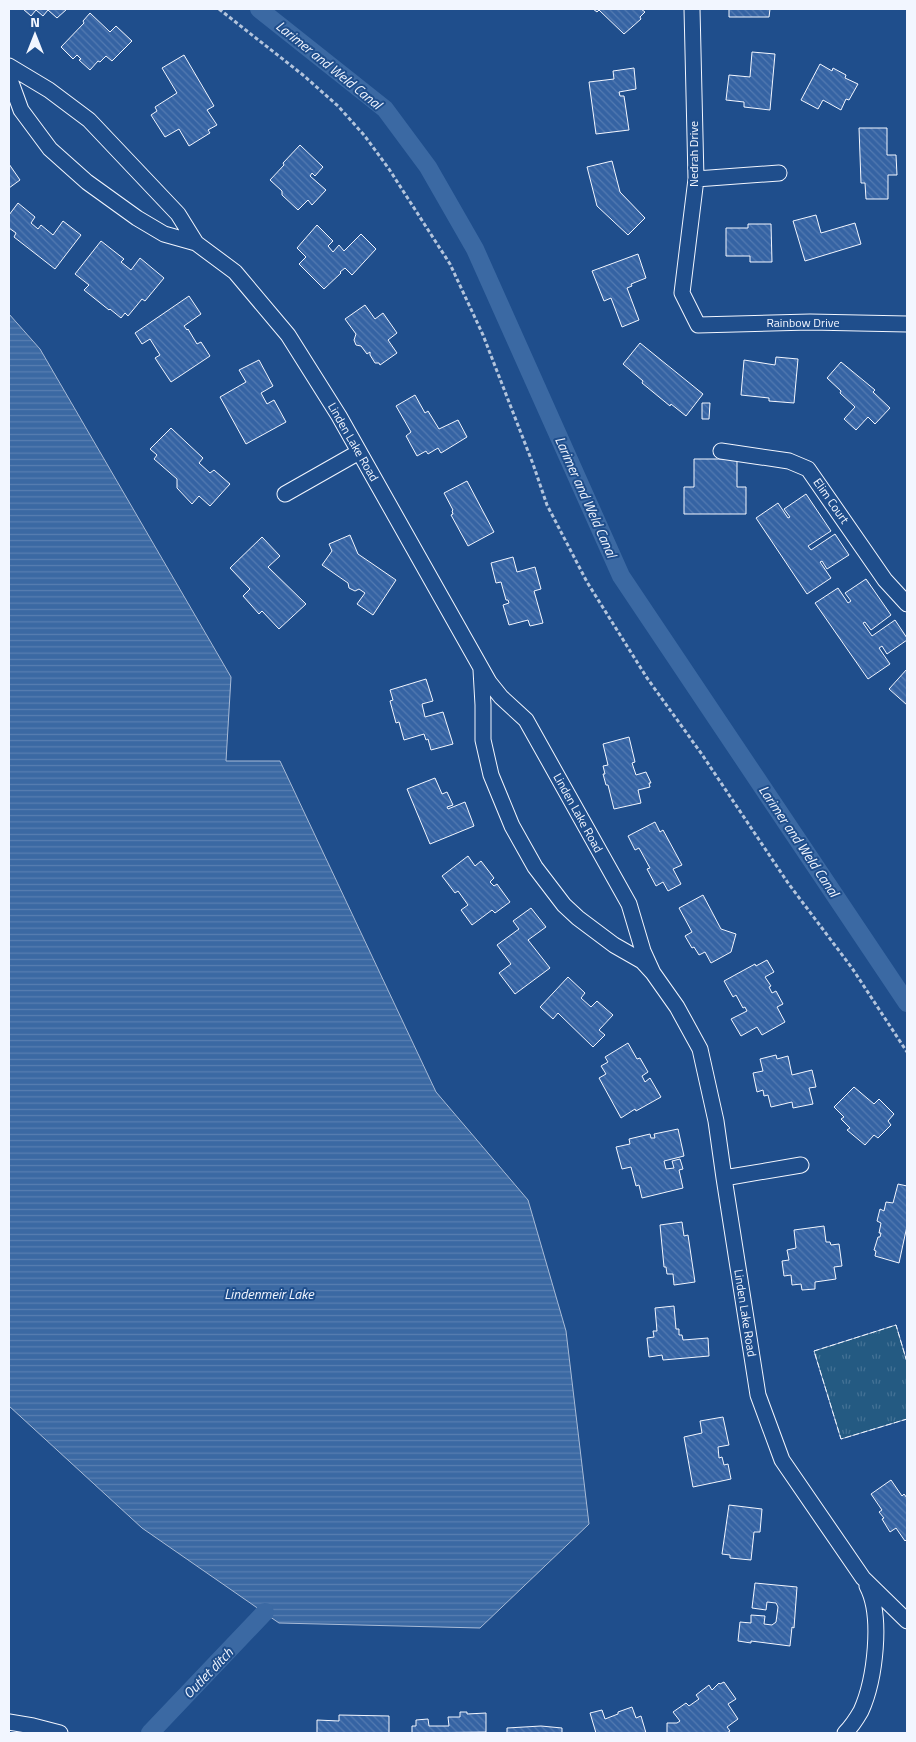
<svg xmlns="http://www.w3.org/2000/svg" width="916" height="1742" viewBox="0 0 916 1742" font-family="'Titillium Web',sans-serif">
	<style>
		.park { fill: url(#park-tufts); stroke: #a8bbd7 }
		.water { fill: url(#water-rules); stroke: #a8bbd7 }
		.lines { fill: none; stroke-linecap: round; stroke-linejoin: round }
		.canal { stroke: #3b69a3; stroke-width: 18 }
		.building { fill: url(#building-back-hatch); stroke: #f2f6ff }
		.street-casing { stroke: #f2f6ff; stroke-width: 17 }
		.path { stroke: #b3c4dc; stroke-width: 3; stroke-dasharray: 4 2.5; stroke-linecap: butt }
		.street { stroke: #1f4e8c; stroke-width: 15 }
		.fence { stroke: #f2f6ff; stroke-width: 1; stroke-dasharray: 6 2.5; stroke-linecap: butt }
		.labels { text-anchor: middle; stroke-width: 4; stroke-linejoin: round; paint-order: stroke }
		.street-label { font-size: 12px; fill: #f2f6ff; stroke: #1f4e8c }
		.water-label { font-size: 14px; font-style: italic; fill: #f2f6ff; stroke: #1f4e8c }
	</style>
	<defs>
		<pattern id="park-tufts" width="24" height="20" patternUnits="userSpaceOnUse" patternTransform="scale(1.25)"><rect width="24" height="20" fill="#245a82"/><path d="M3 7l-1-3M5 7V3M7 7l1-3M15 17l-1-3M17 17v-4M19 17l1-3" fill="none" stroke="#447295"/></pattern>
		<pattern id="water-rules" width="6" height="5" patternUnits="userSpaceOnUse" patternTransform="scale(1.25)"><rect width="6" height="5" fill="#3b69a3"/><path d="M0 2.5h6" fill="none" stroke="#587fb1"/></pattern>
		<pattern id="building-back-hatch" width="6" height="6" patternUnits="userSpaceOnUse" patternTransform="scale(1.25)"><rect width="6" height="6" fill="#3563a3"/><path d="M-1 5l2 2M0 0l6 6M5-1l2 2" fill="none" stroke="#537ab1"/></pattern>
	</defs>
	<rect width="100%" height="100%" fill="#1f4e8c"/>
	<path class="park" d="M896,1325L907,1362V1419L841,1439L814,1351Z"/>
	<path class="water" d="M9,314L40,349L231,677L226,761H280L436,1092L528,1200L566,1331L589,1524L480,1628L279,1623L142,1528L9,1406Z"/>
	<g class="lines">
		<path class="canal" d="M259,9L385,109L428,167L475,249L621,576L907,1003
			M150,1733L265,1612"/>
	</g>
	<path class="building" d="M23,9H67L57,18L48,10L43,16L36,10L31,16Z
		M593,9H641L645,12L640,17L641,19L624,34L599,10L597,12Z
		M729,9H770L769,17H729Z
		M90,13L110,32L116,26L132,41L112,61L106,56L100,62L98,61L90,70L79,60L81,59L77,55L73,59L61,47L84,23L83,21Z
		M752,52L775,54L770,110L744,107V102L726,100L729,75L750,77Z
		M184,55L214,106L207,110L217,125L208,130L210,133L189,146L179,129L165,137L151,115L157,111L155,107L177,93L162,68Z
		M820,64L832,71L833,68L846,75L845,78L858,84L849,100L846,99L841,110L823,100L818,109L801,100Z
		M634,68L636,89L619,92L620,96H624L629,130L596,134L589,82L614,79L613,71Z
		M859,128H887V155H896L897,175H888V199H866L865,183H861Z
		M300,145L323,167L315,176L312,173L310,176L326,190L312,205L308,200L298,210L282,195V191L270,180L284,165L283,163Z
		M612,161L620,192L645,218L628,235L597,206L587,167Z
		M9,164L20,180L9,188Z
		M18,203L35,217L31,223L38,229L41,225L53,235L63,221L81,235L55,269L14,237L16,233L9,228V215Z
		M816,215L821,233L855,223L861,244L805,261L793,221Z
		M748,224H771L772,262H750V256H726V228H748Z
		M317,225L333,241L328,246L333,252L339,245L344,251L361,234L376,249L352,275L345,268L340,272L341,273L324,289L299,264L306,257L297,248Z
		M101,241L124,259L121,262L131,270L140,258L164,278L145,301L142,299L128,316L125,313L121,318L110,309L109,310L84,290L89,285L75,274Z
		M638,254L646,278L631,284L632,286L627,288L639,320L622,327L611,298L604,301L592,271Z
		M189,296L201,314L184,326L187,330L188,329L197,344L201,342L210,356L171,382L155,358L160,355L150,339L142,344L135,333Z
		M365,305L375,319L383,313L397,333L388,340L397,353L380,365L379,363H375L370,355V352L367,354L361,346L356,345L354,340L356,334L345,319Z
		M640,343L703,394L686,416L671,404L670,406L642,383L643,381L623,364Z
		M776,357L798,359L794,403L769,401V398L741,395L744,360L775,365Z
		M259,360L273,386L261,393L267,404L274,400L286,422L246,444L220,397L246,382L239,370Z
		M841,362L875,390L873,392L890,408L875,424L868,417L856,430L844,419L855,407L840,393L841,391L827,378Z
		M415,395L425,413L428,411L439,429L458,420L467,437L441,453L438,448L428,454L426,451L417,456L406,436L411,432L396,406Z
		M702,403H710L709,419H702Z
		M171,428L203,458L199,463L210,473L214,470L230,484L210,506L199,496L192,504L177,488V479L154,459L157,455L150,449Z
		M694,459H737V487H746V514H684V487H694Z
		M467,481L494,532L468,546L451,515L453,514L452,511L453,510L444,493Z
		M806,494L831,531L808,546L811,550L835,534L849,555L827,569L822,561L820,562L831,578L807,594L756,518L778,503L788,518L790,517L784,509Z
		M350,535L358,554L396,580L373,615L357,604L365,593L359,589L355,591L349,588L348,583L322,565L332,551L329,544Z
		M262,537L280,556L268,567L306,604L279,629L262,611L259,614L243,596L250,589L230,568Z
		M513,557L517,572L535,567L541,589L534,591L543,623L530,626L528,620L509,625L503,605L509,603L508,600H506L501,582L496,583L491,563Z
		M866,579L891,615L871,630L865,622L863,623L872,636L895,620L907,638V640L887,654L882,646L879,648L890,664L868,679L815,603L838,588L848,603L851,601L845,593Z
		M907,669V705L889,689Z
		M426,679L433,701L422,704L425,717L443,712L453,744L431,750L428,739L426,740L424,734L404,740L399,722L396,723L390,701L393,700L390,690Z
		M629,737L635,762L632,763L636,775L646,772L651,783H649L650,787L638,790L641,803L614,809L608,785H606L603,774H605L603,766L608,765L603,744Z
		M435,778L442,794L447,792L453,805L447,807L448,809L465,802L474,826L430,844L407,789Z
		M655,822L660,832L663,830L682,865L673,869L681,884L668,891L663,882L656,886L647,869L650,868L639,848L635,850L628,836Z
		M468,856L475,866L481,861L494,878L490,882L494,886L497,884L510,902L495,913L492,910L472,925L461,910L468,905L458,891L455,893L442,876Z
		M703,895L721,929L736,934L731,952L711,963L705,952L699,955L694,947L692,948L685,936L692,932L679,908Z
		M531,908L546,927L528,940L550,968L515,994L499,973L511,964L497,945L519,929L513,921Z
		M767,960L774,972L765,977L771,986L769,987L772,993L776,991L783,1004L777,1007L785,1022L762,1035L757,1027L741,1036L731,1019L747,1011L745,1007L743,1008L736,995L733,997L724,981L755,964L756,966Z
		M568,977L585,993L581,998L591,1007L597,1001L613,1015L599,1030L605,1035L593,1047L558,1013L553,1019L540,1007Z
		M628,1043L637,1059L640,1058L648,1072L642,1076L645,1082L650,1078L661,1097L636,1111L635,1109L621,1118L599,1078L606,1074L601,1066L608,1062L605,1057Z
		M776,1055L777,1059L788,1056L792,1075L812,1070L816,1087L809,1088L813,1104L793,1108L792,1102L771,1107L768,1095L764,1096L763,1090L757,1092L753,1073L763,1071L760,1059Z
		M854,1087L874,1104L879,1099L894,1114L888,1121L891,1125L878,1138L874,1135L865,1145L847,1130L850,1128L841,1119L844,1117L834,1107Z
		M678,1129L684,1156L664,1161L666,1169L674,1168L672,1161L680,1159L683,1169L679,1170L683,1188L642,1198L639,1185L636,1186L631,1167L622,1169L616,1147L630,1144L629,1139L650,1134L651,1138H655L654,1134Z
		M898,1184L907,1186V1226L899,1263L875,1256L876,1251L874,1250L878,1237H880L881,1233H879L881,1223L877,1221L880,1209L884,1211L886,1202L893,1203Z
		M682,1222L684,1236L688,1235L695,1282L674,1285L673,1274H667L666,1267H664L660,1225Z
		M824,1226L826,1242H830L831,1245L839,1244L842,1266L834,1267L836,1279L815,1282V1289L802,1290L801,1284L792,1285L791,1275L784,1276L782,1261L789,1260L787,1250L796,1248L794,1230Z
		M674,1306L676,1329H679V1335H682L683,1340L708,1338L709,1356L663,1360L662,1355L649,1357L647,1338L654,1337L653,1331H657L655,1308Z
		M723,1417L729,1445L718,1447L719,1458L722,1457L724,1465L728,1464L731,1479L693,1487L684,1437L702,1433L700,1421Z
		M891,1480L902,1496L904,1494L907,1498V1539L905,1541L896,1528L890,1532L882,1519L884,1518L879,1512L882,1510L871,1494Z
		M729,1505L762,1509L760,1532H754L751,1560L730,1558V1555L722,1554Z
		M755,1583L797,1587L794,1628L792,1627L790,1646L751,1641V1643L738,1641L740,1622L751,1623V1615L765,1616L764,1624L772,1625L776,1622L778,1607L776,1603L767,1602L766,1610L752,1608Z
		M724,1682L736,1699L728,1704L738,1719L727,1727L730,1731L727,1733H667V1723H677L680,1721L673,1712L686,1703L689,1706L699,1699L696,1695L709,1685L712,1690L719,1683L720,1684Z
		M632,1707L636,1718L641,1716L646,1733H596L590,1713L602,1710L605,1719L618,1714V1712Z
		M460,1712H467V1714L486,1713V1732L412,1733V1726H416V1720L428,1719L429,1726H449L448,1717H460Z
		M339,1715L389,1716V1733H317V1720L339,1721Z
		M541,1726L562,1728V1733H507V1728Z"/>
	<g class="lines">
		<defs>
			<path id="street" d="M692,9L696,179L682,293L698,325L810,322L907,324
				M9,66L49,90L89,120L178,214L196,243
				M9,77L21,110L50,149L87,182L137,218L164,234L196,243L235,272L288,335L339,416L489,682L501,697L526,720L629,904L643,951L653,973
				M696,179L779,173
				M721,451L789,461L808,469L885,580L907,604
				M285,494L359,452
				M481,670L483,705V740L491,775L512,826L535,867L564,905L578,918L614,945L642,961L653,973L677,1007L700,1049L716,1121L724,1178L758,1395L782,1460L863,1578L907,1621
				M724,1178L801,1165
				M9,1722L33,1726L60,1733
				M845,1733C851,1727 857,1718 861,1711C875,1680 883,1616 867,1586"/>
		</defs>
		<use href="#street" class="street-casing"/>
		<path class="path" d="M219,9L303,75L338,106L364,135L389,169L450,264L483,335L533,464L547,505L587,582L647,678L701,753L788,883L852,968L907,1052"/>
		<use href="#street" class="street"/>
		<path class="fence" d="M907,1362L896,1325L814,1351L841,1439L907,1419"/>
	</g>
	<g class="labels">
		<g class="street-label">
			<text transform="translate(694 154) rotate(-90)" y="4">Nedrah Drive</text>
			<text x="803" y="327">Rainbow Drive</text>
			<text transform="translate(353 442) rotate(60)" y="4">Linden Lake Road</text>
			<text transform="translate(831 501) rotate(55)" y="4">Elim Court</text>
			<text transform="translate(578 813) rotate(61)" y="4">Linden Lake Road</text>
			<text transform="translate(745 1313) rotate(81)" y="4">Linden Lake Road</text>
		</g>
		<g class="water-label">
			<text transform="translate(329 65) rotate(39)" y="5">Larimer and Weld Canal</text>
			<text transform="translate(586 497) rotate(66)" y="5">Larimer and Weld Canal</text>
			<text transform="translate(799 841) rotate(56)" y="5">Larimer and Weld Canal</text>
			<text x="269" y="1299">Lindenmeir Lake</text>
			<text transform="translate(208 1673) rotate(-46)" y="5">Outlet ditch</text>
		</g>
	</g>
	<rect width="916" height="1742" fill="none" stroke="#f2f6ff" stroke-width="20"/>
	<g transform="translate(35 35)" stroke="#1f4e8c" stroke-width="4" paint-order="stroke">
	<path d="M0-4L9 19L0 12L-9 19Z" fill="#f2f6ff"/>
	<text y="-8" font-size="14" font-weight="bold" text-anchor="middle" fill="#f2f6ff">N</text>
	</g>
</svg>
